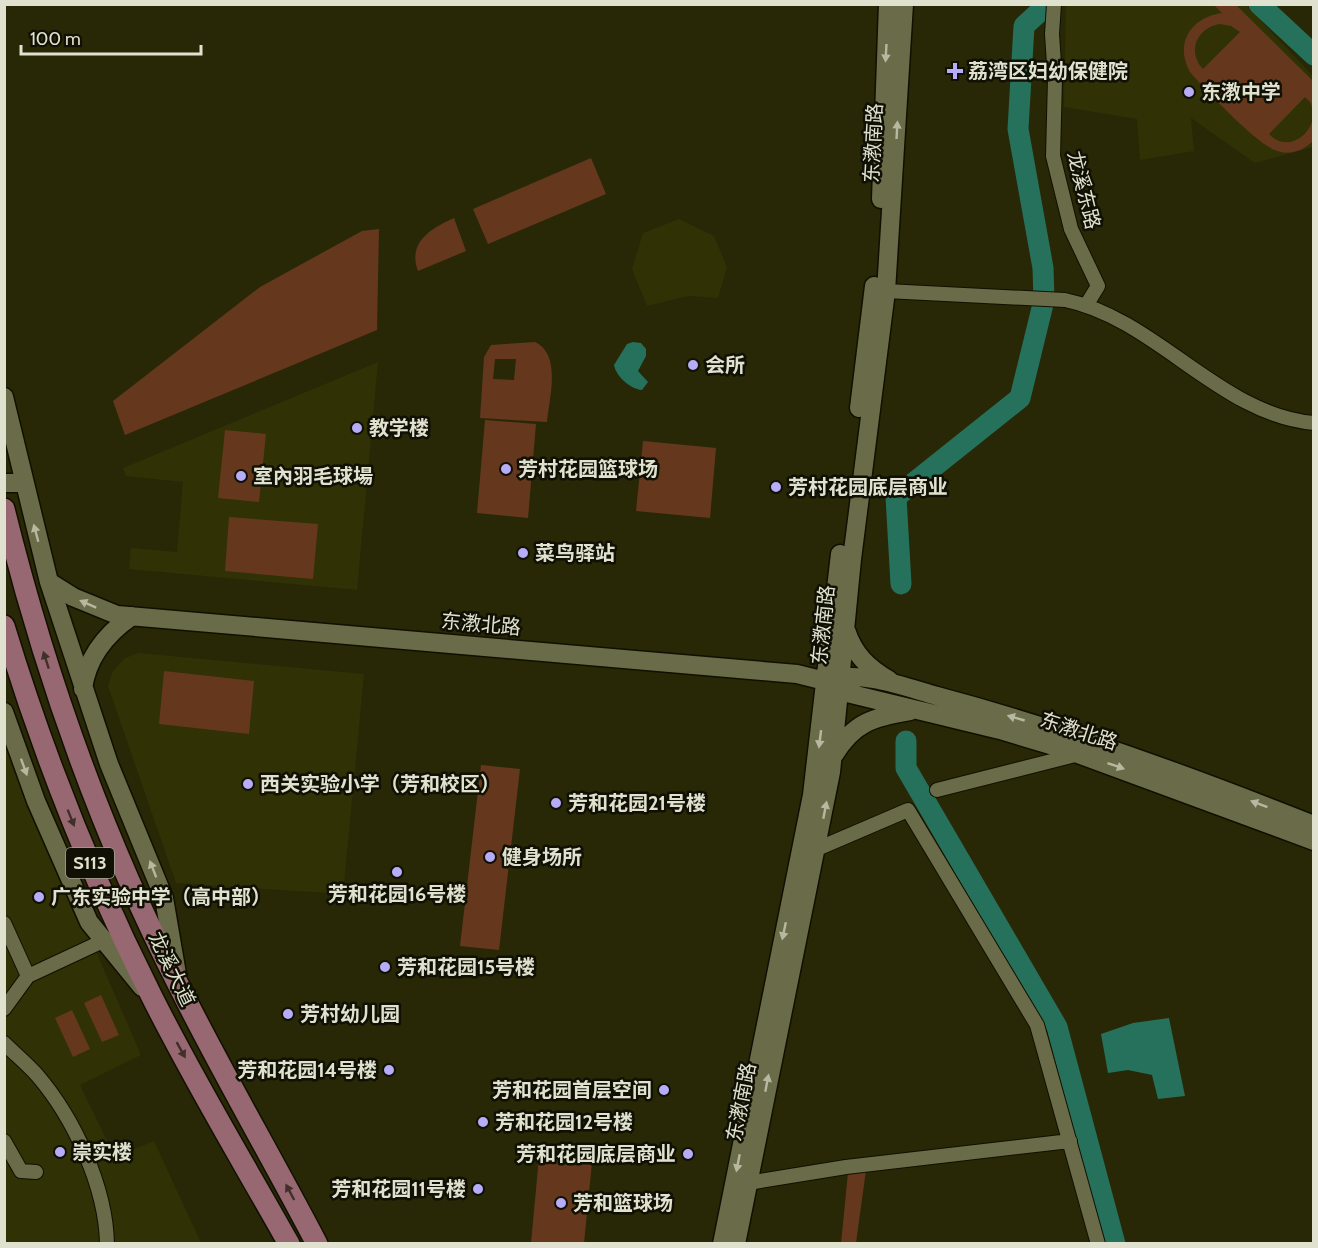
<svg xmlns="http://www.w3.org/2000/svg" width="1318" height="1248" viewBox="0 0 1318 1248" font-family="Cabin,'Noto Sans SC',sans-serif">
	<style>
		.built { fill: #303105 }
		.green { fill: #65381e; fill-rule: evenodd }
		.water { fill: #26715b }
		.lines { fill: none; stroke-linecap: round; stroke-linejoin: round }
		.river { stroke: #26715b; stroke-width: 21 }
		.street-casing { stroke: #111000; stroke-width: 16 }
		.secondary-casing { stroke: #111000; stroke-width: 21 }
		.primary-casing { stroke: #111000; stroke-width: 24 }
		.street { stroke: #6a6b49; stroke-width: 14 }
		.secondary { stroke: #6a6b49; stroke-width: 18 }
		.primary { stroke: #986872; stroke-width: 21 }
		.oneway { fill: #b7b8a0 }
		.oneway2 { fill: #402f2a }
		.poi-dot { fill: #b6acf8; stroke: #101004; stroke-width: 2 }
		.labels { text-anchor: middle; stroke-width: 5; stroke-linejoin: round; paint-order: stroke }
		.shield { fill: #101004; stroke: #a2a392; stroke-width: 1.5 }
		.shield-label { font-size: 18px; font-weight: bold; fill: #e0e2cf }
		.poi-label { font-size: 20px; font-weight: bold; fill: #e0e2cf; stroke: #101004; text-anchor: start }
		.street-label { font-size: 20px; fill: #e0e2cf; stroke: #101004 }
	</style>
	<rect width="100%" height="100%" fill="#282807"/>
	<path class="built" d="M1066,5H1246L1313,76V147L1255,163L1191,118L1194,151L1140,160L1137,119L1064,107Z
		M679,219L714,236L727,267L718,298L688,296L647,306L632,269L643,233Z
		M378,362L357,590L129,569L131,548L177,552L183,482L126,476L123,468Z
		M139,653L364,674L343,894L176,883L108,686L113,671L125,658Z
		M4,739L141,1055L80,1085L115,1157L154,1141L201,1243H5Z"/>
	<path class="green" d="M1214,5H1236L1313,81V113L1311,103L1305,97L1269,134C1285,152 1310,138 1313,117V141C1303,151 1289,156 1275,150C1257,144 1204,89 1190,72C1174,44 1191,17 1222,13ZM1220,24L1231,26L1240,32L1203,69C1186,51 1198,27 1220,24Z
		M591,158L606,194L488,244L473,209Z
		M454,218L466,251L418,271C407,242 432,228 454,218Z
		M379,229L377,330L125,435L113,401L260,287L362,231Z
		M535,342C562,355 549,398 547,422L480,418L484,357L491,345ZM495,359H516L514,380L493,379Z
		M485,420L536,424L528,518L477,513Z
		M225,430L266,434L259,502L218,498Z
		M643,441L716,448L710,518L636,511Z
		M229,517L318,524L313,579L225,571Z
		M164,671L254,681L249,734L159,724Z
		M481,765L520,769L499,950L460,946Z
		M101,995L119,1035L102,1042L84,1003Z
		M72,1010L90,1049L73,1057L55,1018Z
		M539,1157L592,1162L584,1243H531Z
		M866,1170L856,1243L841,1244L848,1173Z"/>
	<path class="water" d="M633,342L641,343L646,349V356L638,371L648,382L642,390C630,389 616,376 614,365L627,344Z
		M1169,1018L1185,1096L1158,1099L1152,1075L1128,1070L1108,1073L1101,1034L1133,1023Z"/>
	<g class="lines">
		<path class="river" d="M1259,4L1314,55
			M901,584L896,497L1020,398L1044,300L1043,268L1018,129L1024,26L1048,4
			M906,741V768L1057,1027L1115,1244"/>
		<defs>
			<path id="street" d="M1054,4L1052,34L1055,79L1053,156L1071,229L1098,286L1087,304
				M886,291L1065,300C1157,319 1220,415 1314,423
				M937,790L1079,754
				M817,849L908,810L1037,1025L1098,1244
				M4,923L28,976
				M4,1009L28,976L103,941
				M4,1043C15,1054 27,1064 37,1075C74,1118 106,1187 107,1244
				M4,1141L21,1171L36,1172
				M748,1183L846,1167L1070,1141"/>
			<path id="secondary" d="M881,199L888,4
				M4,397L49,582L109,764L164,898L177,974
				M859,408L874,286
				M4,483H24
				M49,582L73,597L117,615L797,674L825,681L839,691L1000,730L1070,751L1314,841
				M846,630C854,654 867,667 889,680
				M830,680C862,670 905,687 937,696C1065,730 1190,776 1314,825
				M83,689C87,657 106,634 132,616
				M4,712L36,801L89,922L142,987
				M834,755C854,722 874,717 910,711
				M722,1244L812,795L840,554
				M736,1244L831,772L852,559L886,291L904,4"/>
			<path id="primary" d="M4,509C45,675 102,836 180,988C223,1074 272,1158 317,1244
				M4,626C43,754 92,878 152,997C194,1081 243,1162 289,1244"/>
		</defs>
		<use href="#street" class="street-casing"/>
		<use href="#secondary" class="secondary-casing"/>
		<use href="#primary" class="primary-casing"/>
		<use href="#street" class="street"/>
		<use href="#secondary" class="secondary"/>
		<use href="#primary" class="primary"/>
	</g>
	<defs><path id="oneway-solid" d="M-6-.8H1V-3.2L6.5 0L1 3.2V.8H-6Z" transform="scale(1.5)"/></defs>
	<g class="oneway">
		<use href="#oneway-solid" transform="translate(886 53) rotate(93)"/>
		<use href="#oneway-solid" transform="translate(897 130) rotate(-87)"/>
		<use href="#oneway-solid" transform="translate(36 533) rotate(-105)"/>
		<use href="#oneway-solid" transform="translate(88 604) rotate(-156)"/>
		<use href="#oneway-solid" transform="translate(1016 718) rotate(-164)"/>
		<use href="#oneway-solid" transform="translate(820 739) rotate(97)"/>
		<use href="#oneway-solid" transform="translate(1116 766) rotate(19)"/>
		<use href="#oneway-solid" transform="translate(24 767) rotate(70)"/>
		<use href="#oneway-solid" transform="translate(1259 804) rotate(-159)"/>
		<use href="#oneway-solid" transform="translate(825 810) rotate(-79)"/>
		<use href="#oneway-solid" transform="translate(153 869) rotate(-111)"/>
		<use href="#oneway-solid" transform="translate(784 931) rotate(102)"/>
		<use href="#oneway-solid" transform="translate(767 1083) rotate(-79)"/>
		<use href="#oneway-solid" transform="translate(738 1163) rotate(101)"/>
	</g>
	<g class="oneway2">
		<use href="#oneway-solid" transform="translate(46 660) rotate(-108)"/>
		<use href="#oneway-solid" transform="translate(71 818) rotate(68)"/>
		<use href="#oneway-solid" transform="translate(181 1050) rotate(61)"/>
		<use href="#oneway-solid" transform="translate(290 1192) rotate(-118)"/>
	</g>
	<g class="poi-dot">
		<path d="M952 62h6v6h6v6h-6v6h-6v-6h-6v-6h6z"/>
		<circle cx="1189" cy="92" r="6"/>
		<circle cx="693" cy="365" r="6"/>
		<circle cx="357" cy="428" r="6"/>
		<circle cx="506" cy="469" r="6"/>
		<circle cx="241" cy="476" r="6"/>
		<circle cx="776" cy="487" r="6"/>
		<circle cx="523" cy="553" r="6"/>
		<circle cx="248" cy="784" r="6"/>
		<circle cx="556" cy="803" r="6"/>
		<circle cx="490" cy="857" r="6"/>
		<circle cx="397" cy="872" r="6"/>
		<circle cx="39" cy="897" r="6"/>
		<circle cx="385" cy="967" r="6"/>
		<circle cx="288" cy="1014" r="6"/>
		<circle cx="389" cy="1070" r="6"/>
		<circle cx="664" cy="1090" r="6"/>
		<circle cx="483" cy="1122" r="6"/>
		<circle cx="60" cy="1152" r="6"/>
		<circle cx="688" cy="1154" r="6"/>
		<circle cx="478" cy="1189" r="6"/>
		<circle cx="561" cy="1203" r="6"/>
	</g>
	<g class="labels">
		<rect class="shield" x="66" y="848" width="48" height="30" rx="4.5"/>
		<g class="shield-label">
			<text x="90" y="869">S113</text>
		</g>
		<g class="poi-label">
			<text x="968" y="78">荔湾区妇幼保健院</text>
			<text x="1201" y="99">东漖中学</text>
			<text x="705" y="372">会所</text>
			<text x="369" y="435">教学楼</text>
			<text x="518" y="476">芳村花园篮球场</text>
			<text x="253" y="483">室內羽毛球場</text>
			<text x="788" y="494">芳村花园底层商业</text>
			<text x="535" y="560">菜鸟驿站</text>
			<text x="260" y="791">西关实验小学（芳和校区）</text>
			<text x="568" y="810">芳和花园21号楼</text>
			<text x="502" y="864">健身场所</text>
			<text x="397" y="901" text-anchor="middle">芳和花园16号楼</text>
			<text x="51" y="904">广东实验中学（高中部）</text>
			<text x="397" y="974">芳和花园15号楼</text>
			<text x="300" y="1021">芳村幼儿园</text>
			<text x="377" y="1077" text-anchor="end">芳和花园14号楼</text>
			<text x="652" y="1097" text-anchor="end">芳和花园首层空间</text>
			<text x="495" y="1129">芳和花园12号楼</text>
			<text x="72" y="1159">崇实楼</text>
			<text x="676" y="1161" text-anchor="end">芳和花园底层商业</text>
			<text x="466" y="1196" text-anchor="end">芳和花园11号楼</text>
			<text x="573" y="1210">芳和篮球场</text>
		</g>
		<g class="street-label">
			<text transform="translate(873 143) rotate(-87)" y="7">东漖南路</text>
			<text transform="translate(1084 190) rotate(76)" y="7">龙溪东路</text>
			<text transform="translate(481 624) rotate(5)" y="7">东漖北路</text>
			<text transform="translate(823 625) rotate(-84)" y="7">东漖南路</text>
			<text transform="translate(1079 731) rotate(18)" y="7">东漖北路</text>
			<text transform="translate(172 969) rotate(64)" y="7">龙溪大道</text>
			<text transform="translate(741 1102) rotate(-79)" y="7">东漖南路</text>
		</g>
	</g>
	<rect width="1318" height="1248" fill="none" stroke="#e0e2cf" stroke-width="12"/>
	<path d="M21 45v9h180v-9" fill="none" stroke="#e0e2cf" stroke-width="3"/>
	<text x="30" y="45" font-size="18" fill="#e0e2cf" stroke="#101004" stroke-width="4.5" paint-order="stroke">100 m</text>
</svg>
